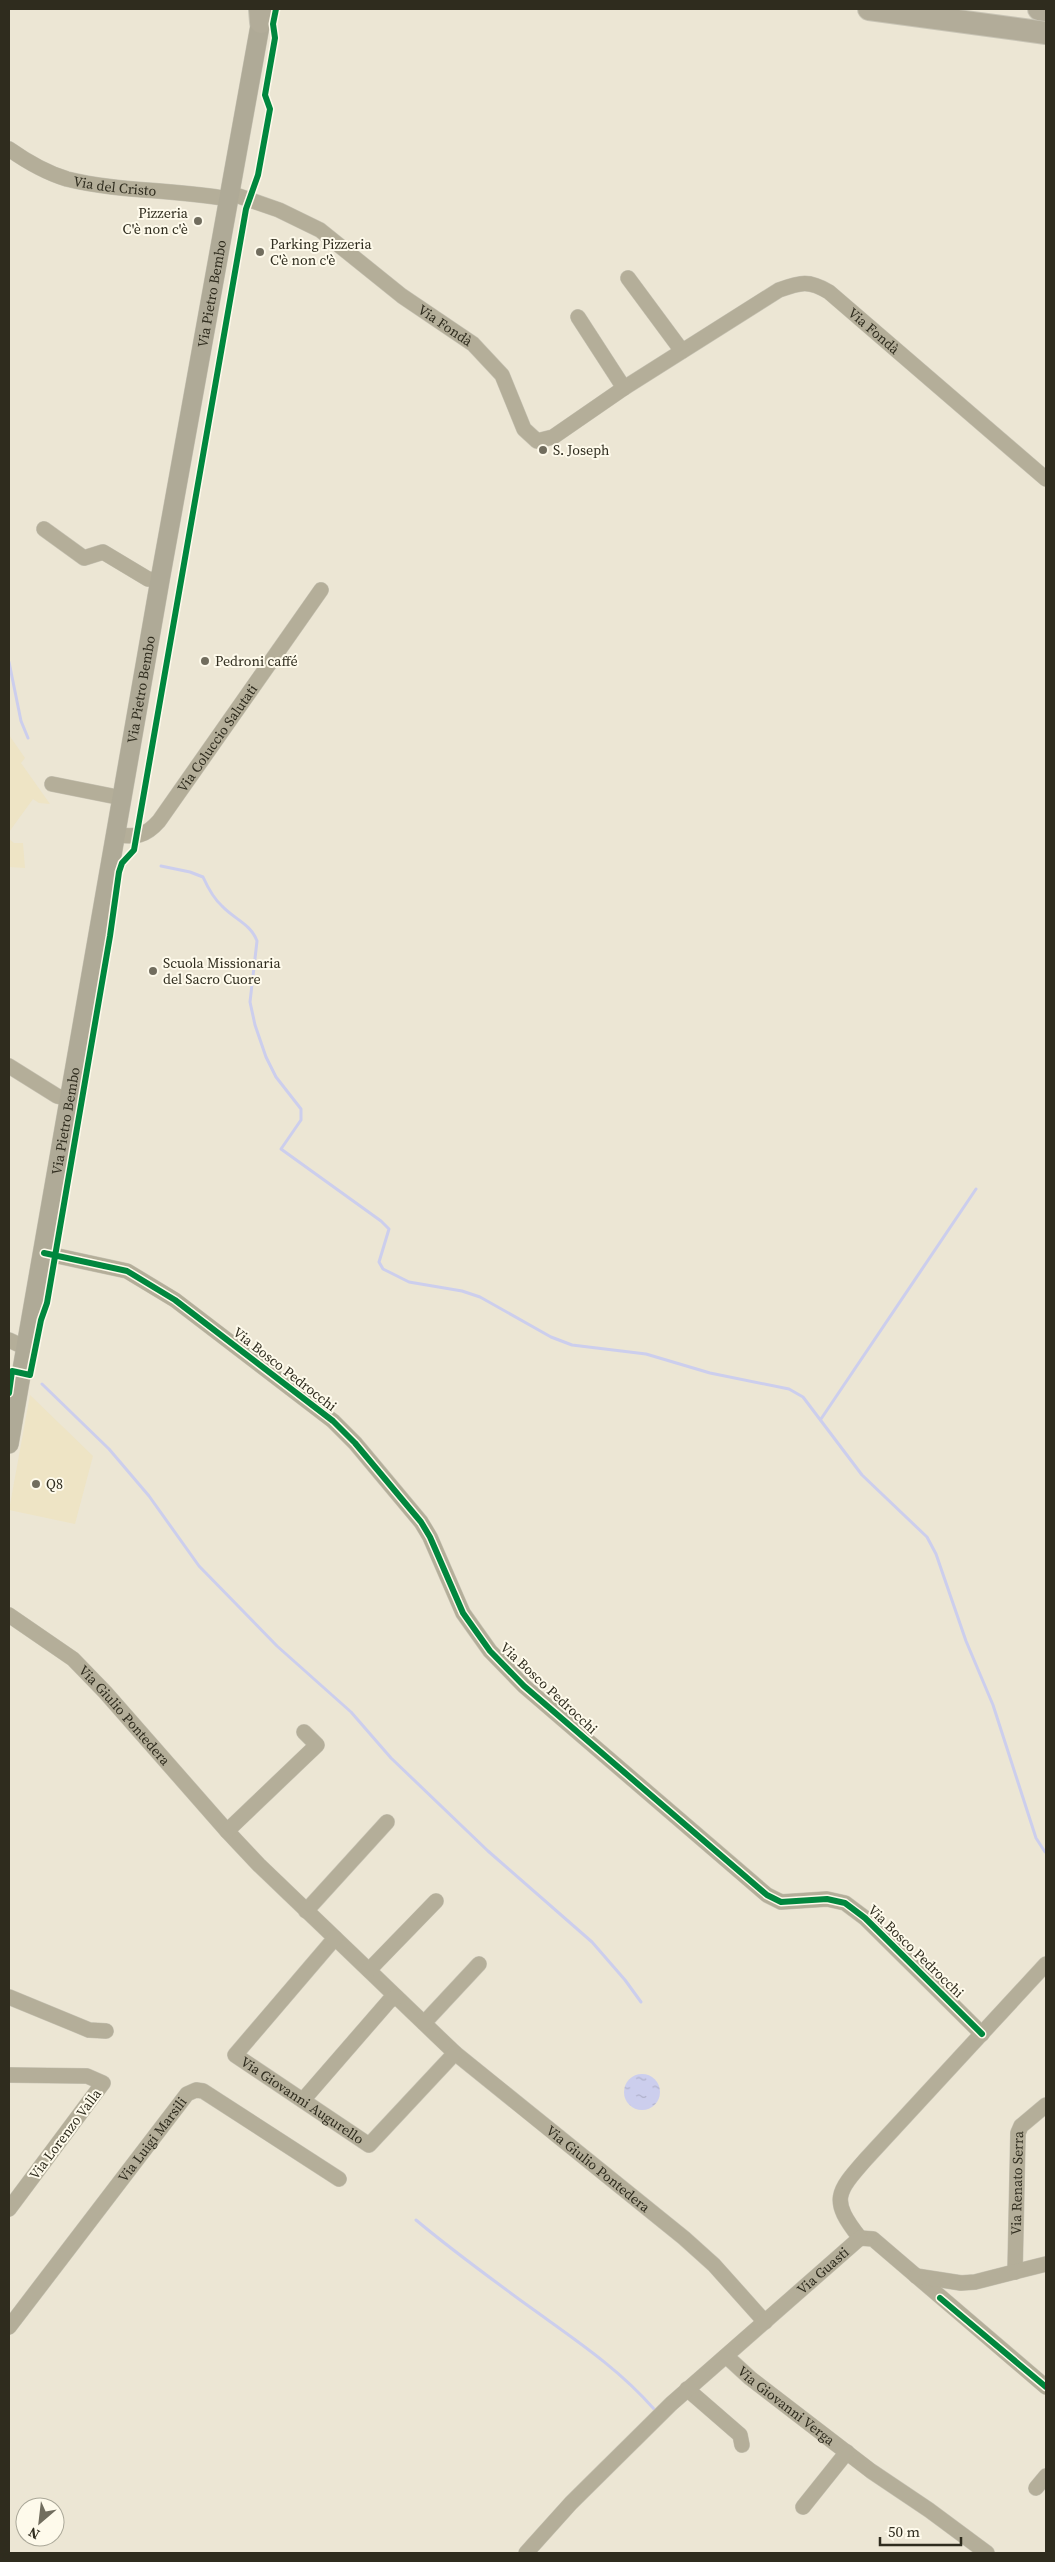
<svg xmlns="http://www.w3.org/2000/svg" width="1055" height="2562" viewBox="0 0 1055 2562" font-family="'Source Serif 4',serif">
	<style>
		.built { fill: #eee4c5 }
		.water { fill: url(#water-ripples) }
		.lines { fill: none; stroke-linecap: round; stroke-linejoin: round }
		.stream { stroke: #ccceed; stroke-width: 3 }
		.minor-casing { stroke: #c8c4b5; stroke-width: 16 }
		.major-casing { stroke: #c8c4b5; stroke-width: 20 }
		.highway-casing { stroke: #c8c4b5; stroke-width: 24 }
		.minor { stroke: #b4ae99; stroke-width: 15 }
		.major { stroke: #afaa97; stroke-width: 19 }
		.highway { stroke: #b2ac99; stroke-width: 22 }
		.cycleway-casing { stroke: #fefaeb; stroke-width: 9 }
		.cycleway { stroke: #00873e; stroke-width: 6 }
		.poi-dot { fill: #716d5e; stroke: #fefaeb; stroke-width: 2 }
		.labels { text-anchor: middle; stroke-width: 4; stroke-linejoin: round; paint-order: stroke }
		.street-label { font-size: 14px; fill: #2f2c1e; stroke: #fefaeb }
		.poi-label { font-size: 14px; fill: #2f2c1e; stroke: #fefaeb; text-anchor: start }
	</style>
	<defs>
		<pattern id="water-ripples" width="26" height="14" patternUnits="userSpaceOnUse" patternTransform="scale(1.25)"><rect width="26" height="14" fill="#ccceed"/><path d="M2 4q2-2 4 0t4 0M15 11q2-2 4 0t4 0" fill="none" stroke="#b0b1cb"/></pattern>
	</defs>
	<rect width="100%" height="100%" fill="#ece6d4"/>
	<path class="built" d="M9,735L25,758L21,763L50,804L39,803L33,799L9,832Z
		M9,839L14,843H23L25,868L9,867Z
		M30,1395L93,1456L75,1524L9,1510Z"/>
	<path class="water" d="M624 2092a18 18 0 1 1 36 0a18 18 0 1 1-36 0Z"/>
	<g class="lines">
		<path class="stream" d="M9,662L21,721L28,738
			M161,866L190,872L203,877C208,888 213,898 222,906C234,919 251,924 257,941L250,1002L255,1025L266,1057L276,1077L301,1109V1120L281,1149L381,1221L389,1229L379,1262L383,1269L409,1282L462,1291L480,1297L551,1337L572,1345L646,1354L710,1373L789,1389L803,1397L862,1475L927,1537L936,1554L966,1641L993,1705L1036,1838L1045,1852
			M42,1384L109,1449L149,1496L199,1566L277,1646L351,1712L391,1758L488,1851L592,1942L625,1980L641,2002
			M821,1419L976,1189
			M416,2220C454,2252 494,2281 534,2310C577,2341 619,2369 654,2409"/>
		<defs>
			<g id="minor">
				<path id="s1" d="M9,149C26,161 47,173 67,179C119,192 175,189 228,199"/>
				<path id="s2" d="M230,193L279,210L320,230L402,296L473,344L502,375L524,429L537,441L553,437L624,388L779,290C801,282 809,280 829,292L1046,479"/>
				<path d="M628,278L682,351"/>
				<path d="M578,317L624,388"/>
				<path d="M44,529L84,558L103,552L148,579L160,580"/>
				<path d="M52,784L122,798"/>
				<path id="s3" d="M116,835C136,837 145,837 159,821L321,590"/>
				<path d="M9,1066L57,1096L69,1099"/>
				<path d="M44,1253L127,1271L175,1300L333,1421L355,1443L421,1522L430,1537L463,1613L490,1651L524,1686L767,1895L781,1902L827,1899L845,1903L865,1918L982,2034"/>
				<path d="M9,1340L26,1348"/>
				<path id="s4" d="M9,1615L73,1659L105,1692L227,1831L259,1865L455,2053L684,2238L714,2265L765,2322"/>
				<path d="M227,1831L317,1745L304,1732"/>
				<path d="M306,1911L387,1822"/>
				<path id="s5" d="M335,1938L235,2055L369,2145L455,2053"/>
				<path d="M369,1970L436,1901"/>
				<path d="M9,1997L89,2030L106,2031"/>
				<path d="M424,2023L479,1964"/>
				<path d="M9,2075L87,2076L103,2083L9,2209"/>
				<path d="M303,2100L389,2001L396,1997"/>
				<path d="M860,2238C830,2200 836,2193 866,2159L1046,1964"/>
				<path d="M860,2238L873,2239L1046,2387"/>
				<path id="s6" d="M1015,2272L1018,2133L1021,2126L1046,2105"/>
				<path d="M916,2276L961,2283L975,2282L1046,2264"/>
				<path id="s7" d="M9,2327L187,2094L196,2090L203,2091L339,2179"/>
				<path id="s8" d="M726,2356L750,2378L871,2471L929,2510L987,2553"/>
				<path d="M687,2389L740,2435L742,2445"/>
				<path d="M1036,2488L1046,2476"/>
				<path d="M803,2507L847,2452"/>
				<path id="s9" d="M526,2553L571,2503L671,2404L860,2238"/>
			</g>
			<g id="major">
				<path id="s10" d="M9,1444L160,580L263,9"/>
			</g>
			<path id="highway" d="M260,9L261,22
				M869,9L1046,33
				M1039,9L1046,10"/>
		</defs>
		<use href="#minor" class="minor-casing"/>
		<use href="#major" class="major-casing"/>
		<use href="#highway" class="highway-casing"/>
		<use href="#minor" class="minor"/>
		<use href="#major" class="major"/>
		<use href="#highway" class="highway"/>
		<defs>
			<path id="cycleway" d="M44,1253L127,1271L175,1300L333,1421L355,1443L421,1522L430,1537L463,1613L490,1651L524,1686L767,1895L781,1902L827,1899L845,1903L865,1918L982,2034
				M9,1393L12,1371L30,1375L41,1320L47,1303L110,936L119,872L122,863L134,850L246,209L258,175L270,109L265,95L275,38L273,24L276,9
				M940,2298L1046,2387"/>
		</defs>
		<use href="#cycleway" class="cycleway-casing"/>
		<use href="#cycleway" class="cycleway"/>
	</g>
	<g class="poi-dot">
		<circle cx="198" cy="221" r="5"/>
		<circle cx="260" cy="252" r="5"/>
		<circle cx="543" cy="450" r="5"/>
		<circle cx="205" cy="661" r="5"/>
		<circle cx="153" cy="971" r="5"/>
		<circle cx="36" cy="1484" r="5"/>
	</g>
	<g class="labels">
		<g class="street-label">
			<text dy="5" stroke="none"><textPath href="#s1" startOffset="114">Via del Cristo</textPath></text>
			<text dy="5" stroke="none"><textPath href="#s10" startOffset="1168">Via Pietro Bembo</textPath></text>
			<text dy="5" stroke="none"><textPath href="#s2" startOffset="255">Via Fondà</textPath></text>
			<text dy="5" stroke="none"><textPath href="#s2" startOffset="805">Via Fondà</textPath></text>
			<text dy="5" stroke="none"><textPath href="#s10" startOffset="766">Via Pietro Bembo</textPath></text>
			<text dy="5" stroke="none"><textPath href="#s3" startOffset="149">Via Coluccio Salutati</textPath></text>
			<text dy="5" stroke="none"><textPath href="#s10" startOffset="328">Via Pietro Bembo</textPath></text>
			<text transform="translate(285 1369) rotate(38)" y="5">Via Bosco Pedrocchi</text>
			<text transform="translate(549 1688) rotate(43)" y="5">Via Bosco Pedrocchi</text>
			<text dy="5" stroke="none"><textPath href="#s4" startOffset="154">Via Giulio Pontedera</textPath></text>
			<text transform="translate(916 1951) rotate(44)" y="5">Via Bosco Pedrocchi</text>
			<text dy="5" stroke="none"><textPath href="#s5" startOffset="235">Via Giovanni Augurello</textPath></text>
			<text transform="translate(65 2134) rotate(-53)" y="5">Via Lorenzo Valla</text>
			<text dy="5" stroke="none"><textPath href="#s7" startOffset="236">Via Luigi Marsili</textPath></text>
			<text dy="5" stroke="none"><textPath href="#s4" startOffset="811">Via Giulio Pontedera</textPath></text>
			<text dy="5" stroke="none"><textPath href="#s6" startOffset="89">Via Renato Serra</textPath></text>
			<text dy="5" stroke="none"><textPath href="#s9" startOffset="410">Via Guasti</textPath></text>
			<text dy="5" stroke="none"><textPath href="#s8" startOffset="78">Via Giovanni Verga</textPath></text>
		</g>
		<g class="poi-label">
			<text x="188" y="218" text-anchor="end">Pizzeria<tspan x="188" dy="16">C'è non c'è</tspan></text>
			<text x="270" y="249">Parking Pizzeria<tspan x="270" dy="16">C'è non c'è</tspan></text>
			<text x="553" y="455">S. Joseph</text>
			<text x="215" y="666">Pedroni caffé</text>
			<text x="163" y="968">Scuola Missionaria<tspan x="163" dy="16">del Sacro Cuore</tspan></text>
			<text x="46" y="1489">Q8</text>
		</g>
	</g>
	<rect width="1055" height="2562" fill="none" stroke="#2f2c1e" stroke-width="20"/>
	<g transform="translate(40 2522) rotate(208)"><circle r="24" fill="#fefaeb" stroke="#aba899"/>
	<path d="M0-4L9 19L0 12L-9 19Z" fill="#716d5e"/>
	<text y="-8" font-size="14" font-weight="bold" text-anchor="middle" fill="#2f2c1e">N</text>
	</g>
	<path d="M880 2537v8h81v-8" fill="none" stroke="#2f2c1e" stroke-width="2.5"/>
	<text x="888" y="2537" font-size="15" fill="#2f2c1e" stroke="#fefaeb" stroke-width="4" paint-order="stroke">50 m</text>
</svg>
